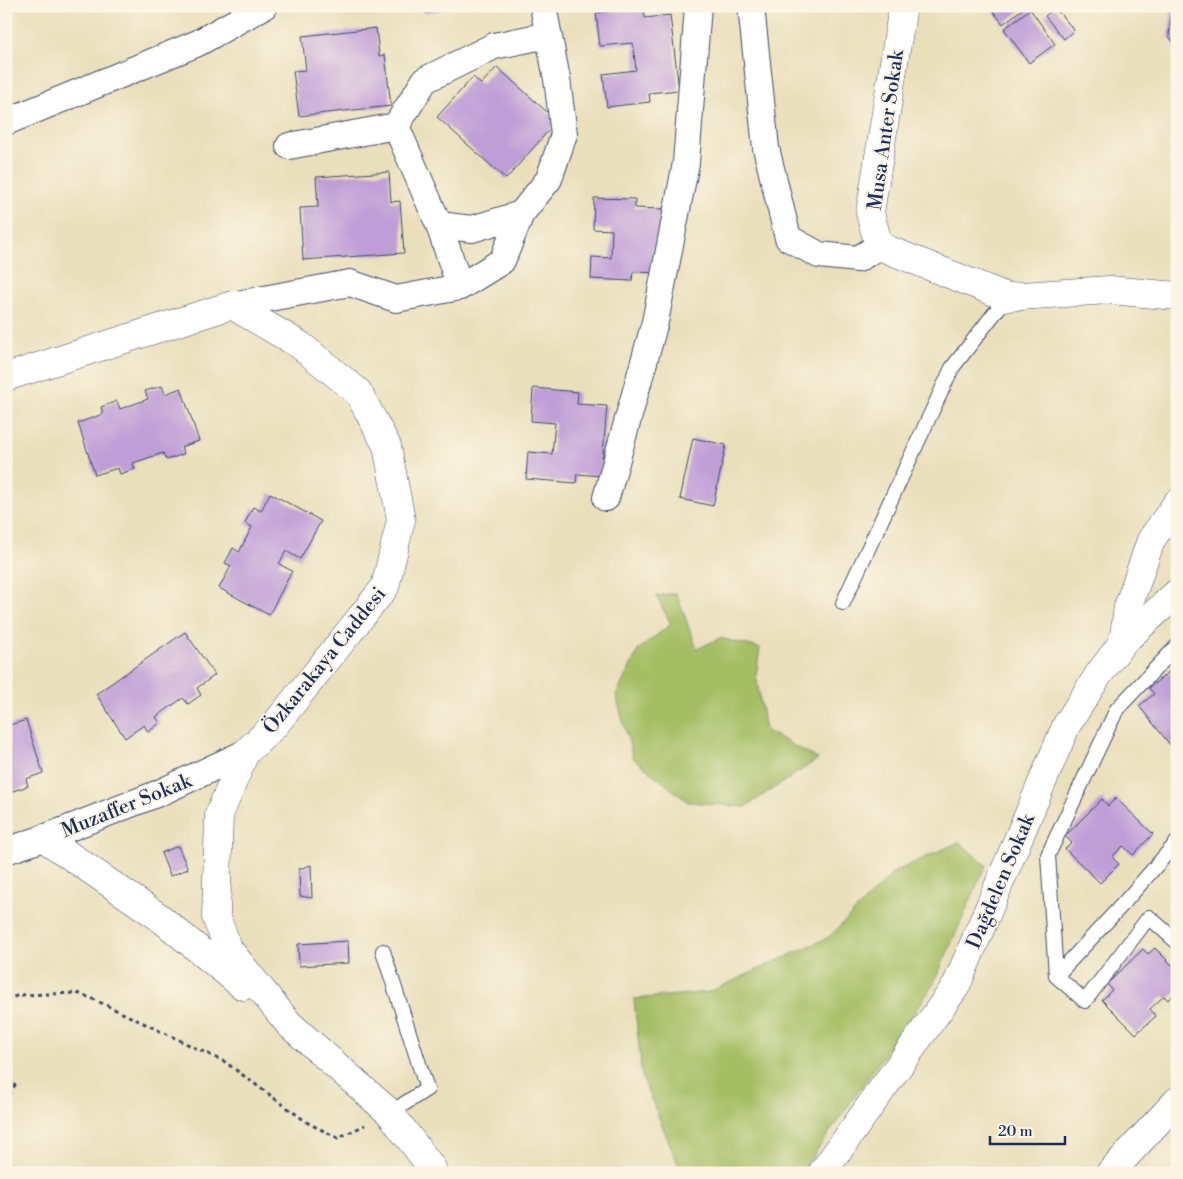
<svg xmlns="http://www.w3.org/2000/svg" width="1183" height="1179" viewBox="0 0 1183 1179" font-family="'Libre Bodoni',serif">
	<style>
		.green { fill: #a5be64; stroke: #607661 }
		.building { fill: #bf9ed7 }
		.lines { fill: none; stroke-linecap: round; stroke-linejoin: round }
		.lane-casing { stroke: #3a496c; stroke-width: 16 }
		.street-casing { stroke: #3a496c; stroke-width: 28 }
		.secondary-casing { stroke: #3a496c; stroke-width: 29 }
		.path { stroke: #3a496c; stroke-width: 3; stroke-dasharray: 4 4; stroke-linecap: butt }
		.lane { stroke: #fff; stroke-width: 14 }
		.street { stroke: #fff; stroke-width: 26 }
		.secondary { stroke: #fff; stroke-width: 28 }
		.labels { text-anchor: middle; stroke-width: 4; stroke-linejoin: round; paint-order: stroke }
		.street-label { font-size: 20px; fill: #1b2f5e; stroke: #fcf5e5 }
	</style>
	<rect width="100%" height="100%" fill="#fcf5e5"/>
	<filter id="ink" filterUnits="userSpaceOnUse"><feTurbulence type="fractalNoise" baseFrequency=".02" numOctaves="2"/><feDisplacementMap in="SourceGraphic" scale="10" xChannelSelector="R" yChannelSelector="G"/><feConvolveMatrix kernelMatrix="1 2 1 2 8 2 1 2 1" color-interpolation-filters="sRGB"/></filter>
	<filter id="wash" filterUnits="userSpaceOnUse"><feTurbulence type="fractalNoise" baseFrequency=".0096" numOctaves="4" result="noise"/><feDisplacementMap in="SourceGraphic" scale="20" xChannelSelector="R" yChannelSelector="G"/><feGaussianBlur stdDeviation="1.12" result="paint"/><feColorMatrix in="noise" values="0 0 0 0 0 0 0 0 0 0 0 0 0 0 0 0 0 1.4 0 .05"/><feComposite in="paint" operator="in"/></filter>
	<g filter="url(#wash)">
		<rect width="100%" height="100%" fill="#eadfbb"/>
		<path class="green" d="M676,593L697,649L720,638L760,648L756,675L765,730L818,759L745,807L688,802L633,758L616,695L639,649L671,624L656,596Z
			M959,842L986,865L932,987L801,1173H678L679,1166L642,1077L634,999L709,992L829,937L894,872Z"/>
		<g id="blocks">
			<path class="building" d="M424,6H455V7L425,13Z
				M989,6H1026L1003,24Z
				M1172,6H1177V48L1169,36Z
				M644,8L645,18L670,15L679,90L649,93L650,102L607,107L603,74L636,70L633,43L600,46L596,13Z
				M1055,8L1074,30L1064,39L1045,16Z
				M1030,9L1055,44L1029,63L1004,29Z
				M376,28L379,56L385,55L391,106L299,116L293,71L306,70L302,36Z
				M497,67L557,121L506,179L437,117L473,77L481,84Z
				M389,172L391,202L400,201L404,253L303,260L300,208L318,207L316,177Z
				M594,198L635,199V208L663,209L661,273L633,272L632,281L591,279L592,257L611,258L612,230L593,229Z
				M162,386L165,394L181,388L199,441L181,447L184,454L166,460L163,453L133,463L135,469L120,474L118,468L95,475L78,423L103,414L101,407L117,401L120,409L148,399L145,391Z
				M533,388L578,392L577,404L607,406L601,476L577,474L576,483L526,479L528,452L552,454L555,423L531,421Z
				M693,438L726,445L713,506L680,499Z
				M270,493L321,521L300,559L286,551L279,564L292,571L269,615L219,588L231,566L225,563L233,548L239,552L252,527L245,523L253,507L261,511Z
				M185,632L215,675L197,688L201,695L188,704L183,698L156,717L160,723L148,732L144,725L125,738L96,694Z
				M1177,665V741L1171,746L1139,706L1154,694L1149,688Z
				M6,717L10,725L26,720L43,773L26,779L28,786L10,792L8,785H6Z
				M1116,798L1153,834L1133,855L1123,846L1112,857L1119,864L1100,883L1065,849L1072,843L1065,836L1102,799L1108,806Z
				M178,846L188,869L170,876L161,853Z
				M311,865L312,898L300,896L299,869Z
				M348,941L349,963L299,966L298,944Z
				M1155,948L1177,970V991L1168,1000L1164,996L1150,1009L1156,1016L1136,1034L1102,1000L1112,990L1107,984L1143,949L1148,954Z"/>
		</g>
	</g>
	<g filter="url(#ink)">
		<use href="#blocks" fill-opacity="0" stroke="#3a496c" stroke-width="1"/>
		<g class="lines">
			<defs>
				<path id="lane" d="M843,603L952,368L1007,297
					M1177,646L1117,709L1048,855L1056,976L1085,1001L1149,917L1177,942
					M383,951L427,1089L390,1113
					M1056,976L1122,905L1177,842"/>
				<path id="street" d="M751,6L766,148L788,238L819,255L858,259L879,246
					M6,122L198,43L264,6
					M289,146L396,126
					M439,225L472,229L521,214
					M460,287L439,225L396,126L425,80L494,46L548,35
					M232,305L350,283L396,299L460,287L502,261L521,214L549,179L564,134L557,79L543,6
					M606,498L655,322L686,163L698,6
					M6,851L44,838L159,793L245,753"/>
				<path id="secondary" d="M903,6L870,213L879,246L1007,297L1109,290L1177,296
					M6,377L232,305L300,345L358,392L387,446L401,520L385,587L274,726L245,753L219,815L216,917L229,950L289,1024L390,1113L432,1168L433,1173
					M1123,642L1128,607L1151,540L1177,503
					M44,838L159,917L243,986
					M822,1173L956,986L1066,726L1099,674L1123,642L1177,593
					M1110,1173L1177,1101"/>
			</defs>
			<use href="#lane" class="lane-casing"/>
			<use href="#street" class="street-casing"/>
			<use href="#secondary" class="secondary-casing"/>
			<path class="path" d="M6,1000L19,995L77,993L93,999L225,1062L308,1123L338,1138L365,1125
				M6,1086L15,1085L6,1099"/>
			<use href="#lane" class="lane"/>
			<use href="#street" class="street"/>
			<use href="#secondary" class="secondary"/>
		</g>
	</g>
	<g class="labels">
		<g class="street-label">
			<text transform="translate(885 130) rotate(-82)" y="7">Musa Anter Sokak</text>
			<text transform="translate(324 660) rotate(-51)" y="7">Özkarakaya Caddesi</text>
			<text transform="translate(126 805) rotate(-22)" y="7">Muzaffer Sokak</text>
			<text transform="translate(1000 881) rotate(-67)" y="7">Dağdelen Sokak</text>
		</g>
	</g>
	<rect width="1183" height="1179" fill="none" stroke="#fcf5e5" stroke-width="25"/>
	<path d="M990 1136v8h75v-8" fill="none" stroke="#1b2f5e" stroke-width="2.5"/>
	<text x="998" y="1136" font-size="15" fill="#1b2f5e" stroke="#fcf5e5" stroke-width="4" paint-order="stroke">20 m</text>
</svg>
